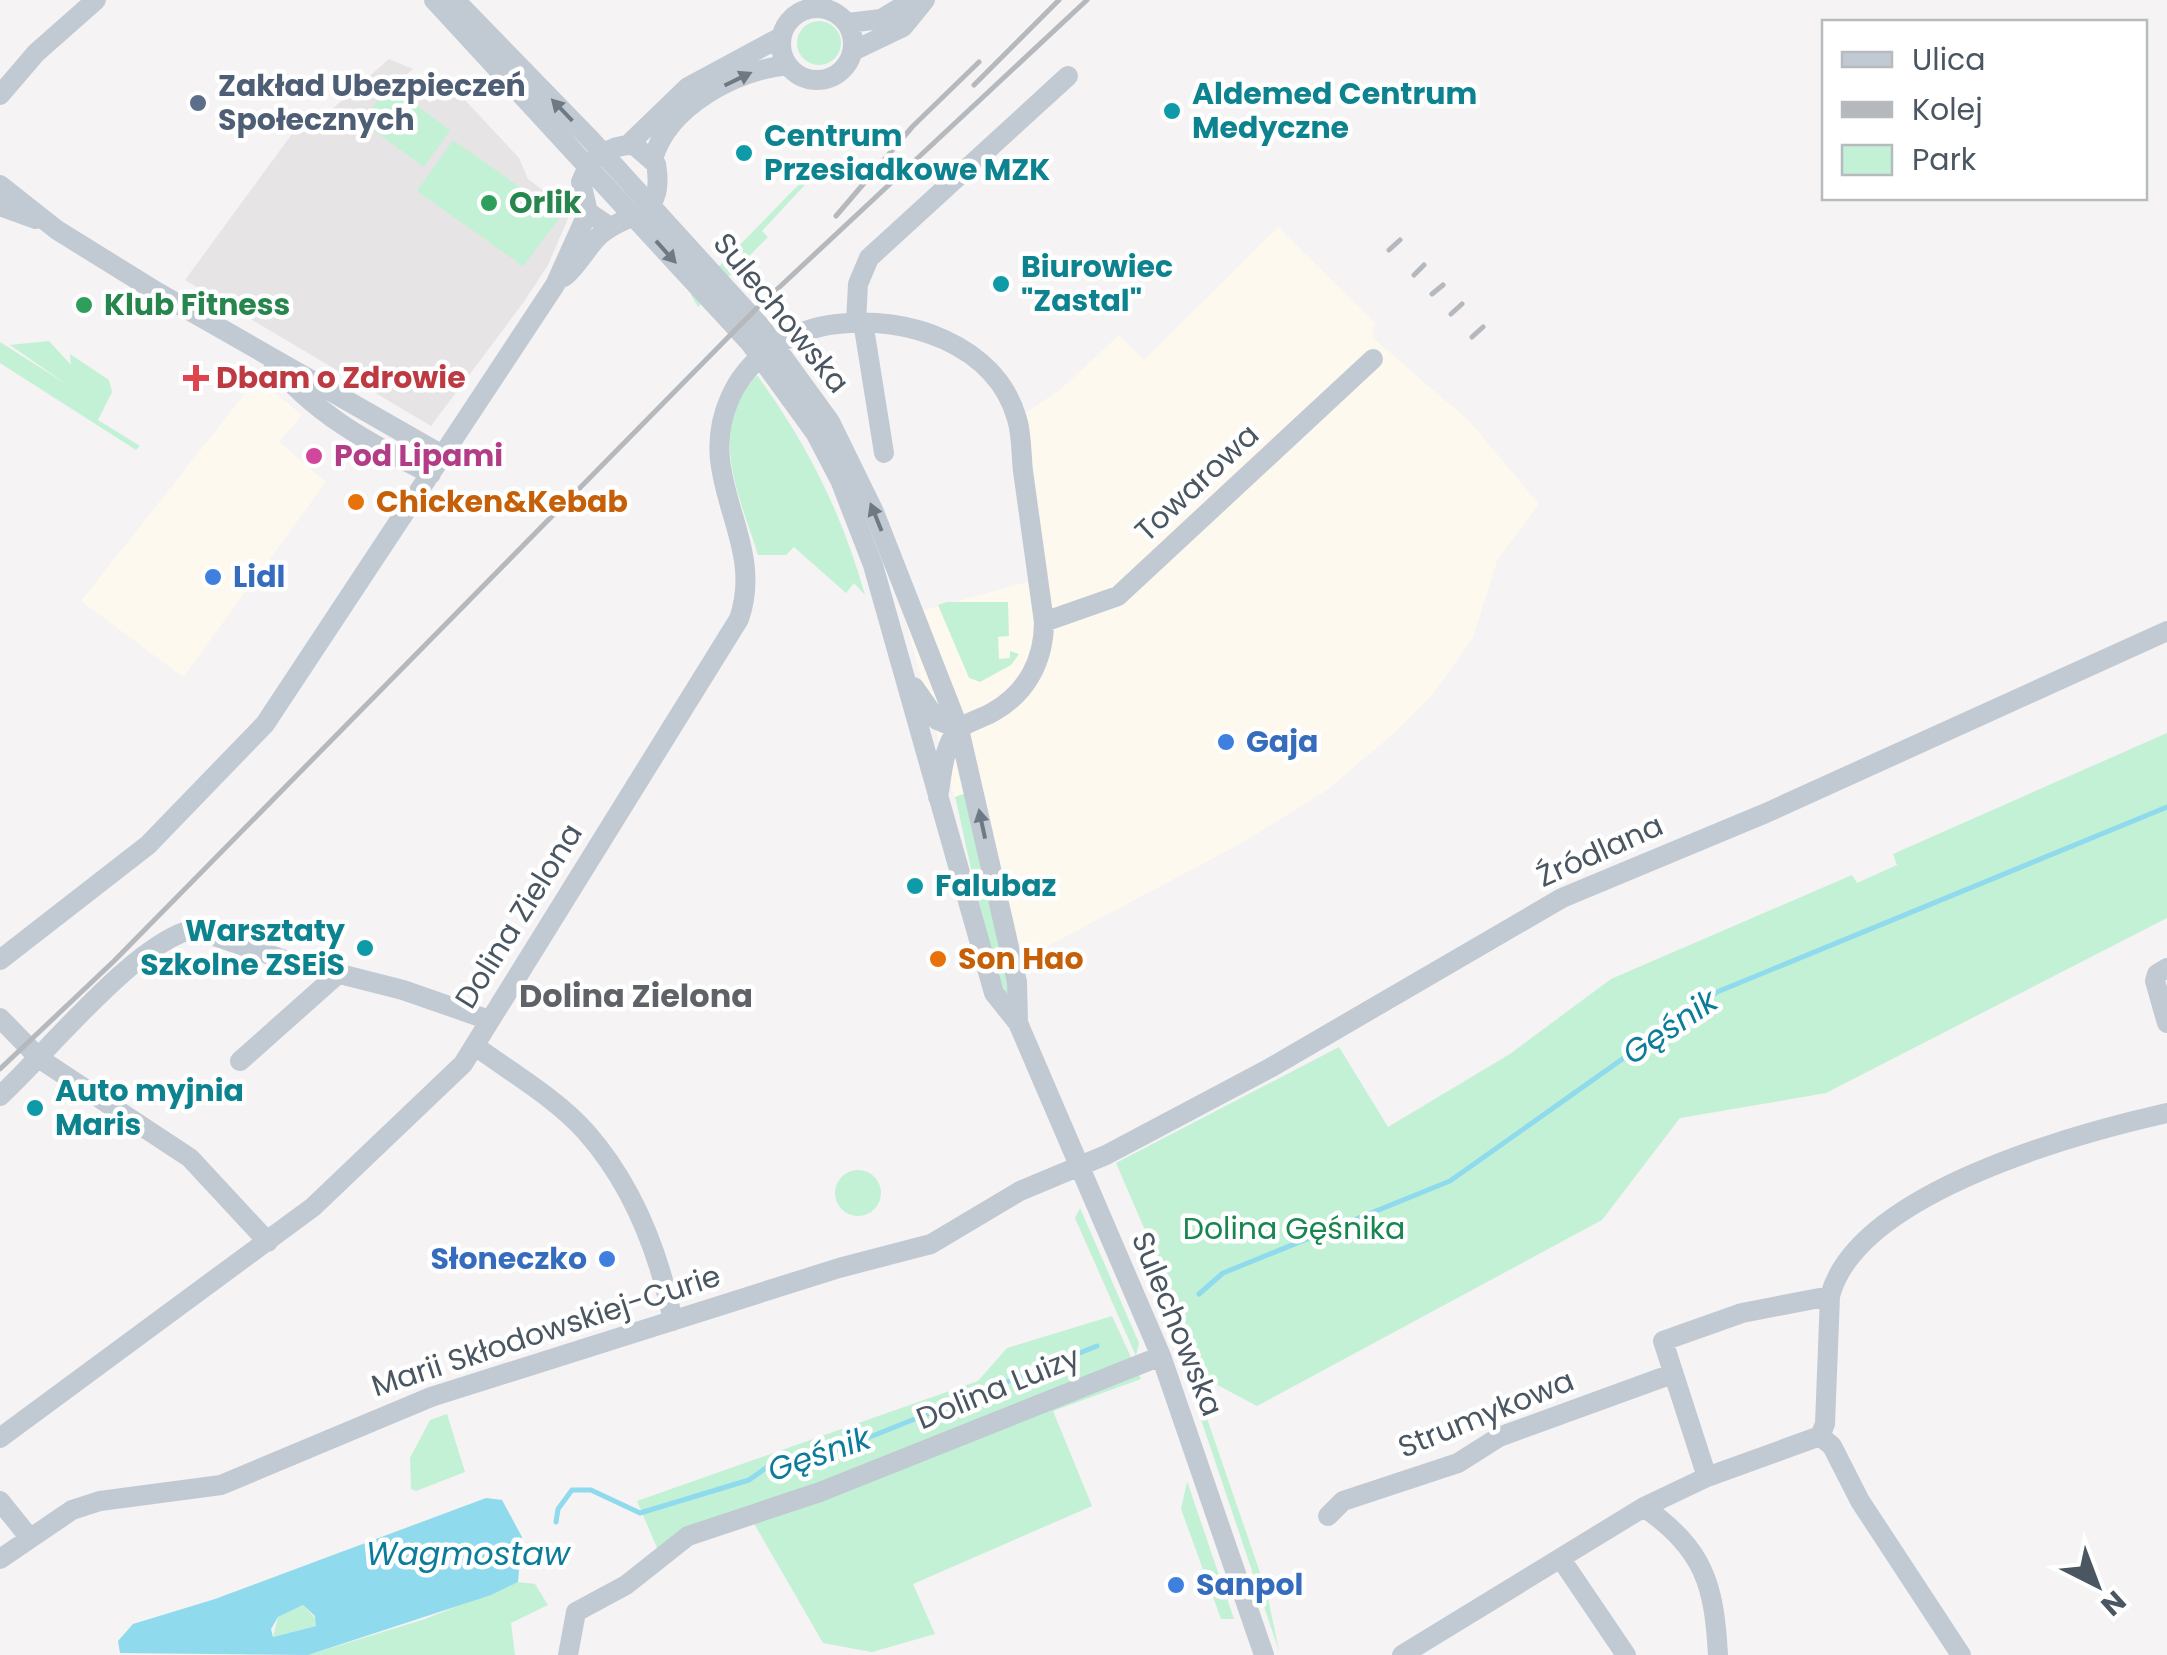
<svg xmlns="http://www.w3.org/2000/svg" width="2167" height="1655" viewBox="0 0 2167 1655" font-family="Poppins,sans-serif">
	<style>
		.commercial { fill: #fdf9ef }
		.education { fill: #e6e4e5 }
		.green { fill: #c3f1d5 }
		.water { fill: #90daee; fill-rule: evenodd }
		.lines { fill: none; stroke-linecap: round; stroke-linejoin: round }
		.stream { stroke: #90daee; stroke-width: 5 }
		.minor { stroke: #c1cad2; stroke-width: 20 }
		.rail { stroke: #b5b8bd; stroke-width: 5 }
		.oneway { fill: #6e7983 }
		.service-dot { fill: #5c6f8a; stroke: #fff; stroke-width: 4 }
		.culture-dot { fill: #0f9aa8; stroke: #fff; stroke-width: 4 }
		.leisure-dot { fill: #2e9e5b; stroke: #fff; stroke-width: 4 }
		.health-dot { fill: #e0444e; stroke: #fff; stroke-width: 4 }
		.hotel-dot { fill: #d1479c; stroke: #fff; stroke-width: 4 }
		.food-dot { fill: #e8710a; stroke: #fff; stroke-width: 4 }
		.shop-dot { fill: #3f7fe0; stroke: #fff; stroke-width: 4 }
		.labels { text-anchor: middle; stroke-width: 9; stroke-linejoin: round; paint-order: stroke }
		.service-label { font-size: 30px; font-weight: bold; fill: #4e5e75; stroke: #fff; text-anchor: start }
		.culture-label { font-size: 30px; font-weight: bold; fill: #0d838f; stroke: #fff; text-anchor: start }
		.leisure-label { font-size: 30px; font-weight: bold; fill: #27864d; stroke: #fff; text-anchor: start }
		.street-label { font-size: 30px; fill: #4a5661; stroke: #fff }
		.health-label { font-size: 30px; font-weight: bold; fill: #be3a42; stroke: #fff; text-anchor: start }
		.hotel-label { font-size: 30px; font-weight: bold; fill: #b23c85; stroke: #fff; text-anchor: start }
		.food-label { font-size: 30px; font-weight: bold; fill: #c56008; stroke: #fff; text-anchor: start }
		.shop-label { font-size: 30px; font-weight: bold; fill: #366cbe; stroke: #fff; text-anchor: start }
		.park-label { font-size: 30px; fill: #17864f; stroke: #fff }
		.neighbourhood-label { font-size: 32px; font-weight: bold; fill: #5f6368; stroke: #fff }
		.water-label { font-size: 32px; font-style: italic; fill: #0c7c9b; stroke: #fff }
	</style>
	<rect width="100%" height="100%" fill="#f5f3f3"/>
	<path class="commercial" d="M1278,227L1375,323L1372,337L1469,421L1539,504L1497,561L1473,638L1432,695L1392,735L1327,790L1240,844L1003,970L904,616L1038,579L1017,419L1061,389L1119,335L1144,360Z
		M255,381L262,382L302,415L279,442L326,482L183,677L81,601Z"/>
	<path class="education" d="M389,59L413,69L405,76L430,103L451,85L519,158L528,179L567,209L569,216L548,265L523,303L431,426L185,280L300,123L322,118Z"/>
	<path class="green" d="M797 43a22 22 0 1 1 44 0a22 22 0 1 1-44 0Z
		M389,85L450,130L424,167L362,122Z
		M453,140L561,216L523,266L417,191Z
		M811,172L814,175L762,231L768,237L698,307L691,295Z
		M49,341L71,365L70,354L109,380L112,392L98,420L140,446L136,450L0,363V342L66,384L10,345Z
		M757,375C807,444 842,513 865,595L854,583L846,593L794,547L786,555H758C739,493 706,432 757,375Z
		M947,602H1008L1009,636L998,637L999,659L1010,658V651L1019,654L1011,665L980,682L969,678L938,605Z
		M2167,733V918L1826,1093L1680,1118L1602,1220L1257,1406L1210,1381L1116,1163L1339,1047L1388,1127L1510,1054L1611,979L1852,875L1857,883L1897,865L1893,854Z
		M966,793L1013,1004C992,984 965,835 955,797Z
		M835 1193a23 23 0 1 1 46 0a23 23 0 1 1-46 0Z
		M1080,1208L1139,1343L1136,1356L1075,1218Z
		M1112,1316L1141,1379L1053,1411L1092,1506L913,1584L935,1634L872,1652L823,1643L752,1520L660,1555L637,1501L978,1381L1007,1348Z
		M1188,1363L1267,1593L1279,1651L1183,1366Z
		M447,1414L465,1472L416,1491L411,1489L410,1458L430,1420Z
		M1187,1482L1188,1484L1234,1619H1221L1181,1509Z
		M518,1582L535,1584L548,1605L511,1623L515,1655H308L425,1619Z
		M303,1605L318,1621L316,1626L273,1637L278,1617Z"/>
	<path class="water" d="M486,1498L502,1500L522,1537L518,1582L491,1595L308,1655L120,1653L118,1641L133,1624L215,1599ZM303,1605L315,1616L316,1626L273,1637L271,1629L278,1617Z"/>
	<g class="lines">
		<path class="stream" d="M1199,1294L1223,1273L1450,1181L1717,992L2167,807
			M556,1522L558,1509L572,1490H591L640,1513L749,1480L773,1463L820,1457L1097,1346"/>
		<path class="minor" d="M434,0L750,343L816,434L840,480L873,565L994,993L1018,1023L1161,1356L1264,1655
			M455,0L591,140L761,327L830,422L874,512L959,729L1017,982L1018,1023
			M781 44a36 36 0 1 1 72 0a36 36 0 1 1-72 0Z
			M848,23L881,19L913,0
			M853,51L903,27L925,0
			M0,95L36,53L96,0
			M629,144L688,87L781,37
			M653,159C668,106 736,70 788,65
			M0,185L57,230L157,292L444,456
			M0,206L36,219
			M564,277C579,265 586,248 600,235C628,210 666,221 656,164L634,145C609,144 589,160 581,182L588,212L610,227
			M856,322L858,284L869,258L1068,76
			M863,322L884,453
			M272,360C310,412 374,446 431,474
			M1044,622L1118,596L1373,359
			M914,687L937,720L959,729
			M0,960L148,845L265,724L555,285L588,212
			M2167,968L2157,974L2155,981L2167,1023
			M0,1018L40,1059L190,1158L268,1242
			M475,1046C511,1072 557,1099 586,1132C633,1185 659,1253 673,1321
			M240,1061L339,973
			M0,1096C46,1054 136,941 194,929L285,960L403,990L489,1020
			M1820,1436L1832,1446L1860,1501L1961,1655
			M0,1438L313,1207L463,1064L739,619C767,539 693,480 730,398C749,355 792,329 837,324C906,315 996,344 1017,419C1022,435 1021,454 1023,471C1030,521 1037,572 1044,622C1044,660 1027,693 993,712C983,718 966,722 958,730C943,745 942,777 938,797
			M1707,1477L1820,1436L1825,1424L1830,1296
			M0,1501L29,1537
			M1644,1507C1704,1550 1714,1583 1718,1655
			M1328,1516L1343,1501L1458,1463L1499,1437L1672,1374
			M0,1559L72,1510L100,1501L221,1485L431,1397L839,1268L931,1244L1020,1191L1106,1155L1270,1068L1562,898L1766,813L2167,631
			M1561,1559L1626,1655
			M568,1655L576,1612L626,1585L688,1536L820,1492L1161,1356
			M1402,1655L1644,1507L1707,1477L1663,1341L1742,1313L1830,1296C1857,1193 2074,1134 2167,1113"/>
		<path class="rail" d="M974,85L1059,0
			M836,216L913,126L979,62
			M1389,250L1400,240
			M1414,275L1424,265
			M1432,294L1443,285
			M1451,314L1462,304
			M1472,337L1483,327
			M0,1069L114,961L757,308L1087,0"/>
	</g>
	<defs><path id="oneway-solid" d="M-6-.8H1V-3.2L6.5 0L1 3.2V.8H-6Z" transform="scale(2.5)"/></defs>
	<g class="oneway">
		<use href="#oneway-solid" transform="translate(738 79) rotate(-26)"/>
		<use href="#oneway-solid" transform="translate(562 110) rotate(-134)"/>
		<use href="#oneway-solid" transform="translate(666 252) rotate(48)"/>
		<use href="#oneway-solid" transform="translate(876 517) rotate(-112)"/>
		<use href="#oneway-solid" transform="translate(982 824) rotate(-102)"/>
	</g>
	<circle class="service-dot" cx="198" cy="103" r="10"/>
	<g class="culture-dot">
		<circle cx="1172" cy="111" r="10"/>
		<circle cx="744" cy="153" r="10"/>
		<circle cx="1001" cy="284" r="10"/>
		<circle cx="915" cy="886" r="10"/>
		<circle cx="365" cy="948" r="10"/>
		<circle cx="35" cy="1108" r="10"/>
	</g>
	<g class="leisure-dot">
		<circle cx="489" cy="203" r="10"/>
		<circle cx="84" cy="305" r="10"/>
	</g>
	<path class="health-dot" d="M191 363h10v10h10v10h-10v10h-10v-10h-10v-10h10z"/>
	<circle class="hotel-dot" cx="314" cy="456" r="10"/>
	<g class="food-dot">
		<circle cx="356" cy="502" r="10"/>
		<circle cx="938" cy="959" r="10"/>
	</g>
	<g class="shop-dot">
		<circle cx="213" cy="577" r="10"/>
		<circle cx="1226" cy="742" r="10"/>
		<circle cx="607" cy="1259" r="10"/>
		<circle cx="1176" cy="1585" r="10"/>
	</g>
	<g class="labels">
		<g class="service-label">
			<text x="218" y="96">Zakład Ubezpieczeń<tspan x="218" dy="34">Społecznych</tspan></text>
		</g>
		<g class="culture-label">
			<text x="1192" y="104">Aldemed Centrum<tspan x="1192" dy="34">Medyczne</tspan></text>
			<text x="764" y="146">Centrum<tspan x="764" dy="34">Przesiadkowe MZK</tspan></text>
			<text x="1021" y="277">Biurowiec<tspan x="1021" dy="34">"Zastal"</tspan></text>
			<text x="935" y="896">Falubaz</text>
			<text x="345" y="941" text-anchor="end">Warsztaty<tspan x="345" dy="34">Szkolne ZSEiS</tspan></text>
			<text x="55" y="1101">Auto myjnia<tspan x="55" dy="34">Maris</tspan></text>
		</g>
		<g class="leisure-label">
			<text x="509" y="213">Orlik</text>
			<text x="104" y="315">Klub Fitness</text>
		</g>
		<g class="street-label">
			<text transform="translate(781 313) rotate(51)" y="10">Sulechowska</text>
			<text transform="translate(1197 483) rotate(-43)" y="10">Towarowa</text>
			<text transform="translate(1600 851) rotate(-24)" y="10">Źródlana</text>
			<text transform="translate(519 916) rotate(-58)" y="10">Dolina Zielona</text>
			<text transform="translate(1177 1324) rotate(68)" y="10">Sulechowska</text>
			<text transform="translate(546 1331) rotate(-18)" y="10">Marii Skłodowskiej-Curie</text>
			<text transform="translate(998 1388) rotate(-22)" y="10">Dolina Luizy</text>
			<text transform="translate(1486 1414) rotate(-22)" y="10">Strumykowa</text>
		</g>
		<g class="health-label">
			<text x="216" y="388">Dbam o Zdrowie</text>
		</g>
		<g class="hotel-label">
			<text x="334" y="466">Pod Lipami</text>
		</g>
		<g class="food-label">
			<text x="376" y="512">Chicken&amp;Kebab</text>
			<text x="958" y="969">Son Hao</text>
		</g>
		<g class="shop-label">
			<text x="233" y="587">Lidl</text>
			<text x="1246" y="752">Gaja</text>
			<text x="587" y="1269" text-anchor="end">Słoneczko</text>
			<text x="1196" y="1595">Sanpol</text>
		</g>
		<g class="park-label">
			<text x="1294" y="1239">Dolina Gęśnika</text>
		</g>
		<g class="neighbourhood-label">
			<text x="636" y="1007">Dolina Zielona</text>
		</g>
		<g class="water-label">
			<text transform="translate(1670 1027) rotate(-34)" y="11">Gęśnik</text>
			<text transform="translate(819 1454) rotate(-19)" y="11">Gęśnik</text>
			<text x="468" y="1565">Wagmostaw</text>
		</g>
	</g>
	<rect x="1822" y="20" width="325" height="180" fill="#ffffff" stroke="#b7bbc0" stroke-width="2.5"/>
	<rect x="1842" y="52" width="50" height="15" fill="#c1cad2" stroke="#b7bbc0" stroke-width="2.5"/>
	<text x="1912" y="70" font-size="30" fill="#4a5661">Ulica</text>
	<rect x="1842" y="102" width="50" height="15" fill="#b5b8bd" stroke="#b7bbc0" stroke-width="2.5"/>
	<text x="1912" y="120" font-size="30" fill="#4a5661">Kolej</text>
	<rect x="1842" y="145" width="50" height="30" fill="#c3f1d5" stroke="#b7bbc0" stroke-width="2.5"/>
	<text x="1912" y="170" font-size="30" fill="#4a5661">Park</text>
	<g transform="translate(2097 1585) rotate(138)" stroke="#ffffff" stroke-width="8" paint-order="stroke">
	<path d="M0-8L18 38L0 25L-18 38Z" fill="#4a5661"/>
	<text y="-15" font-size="28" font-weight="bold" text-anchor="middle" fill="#4a5661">N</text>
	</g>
</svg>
